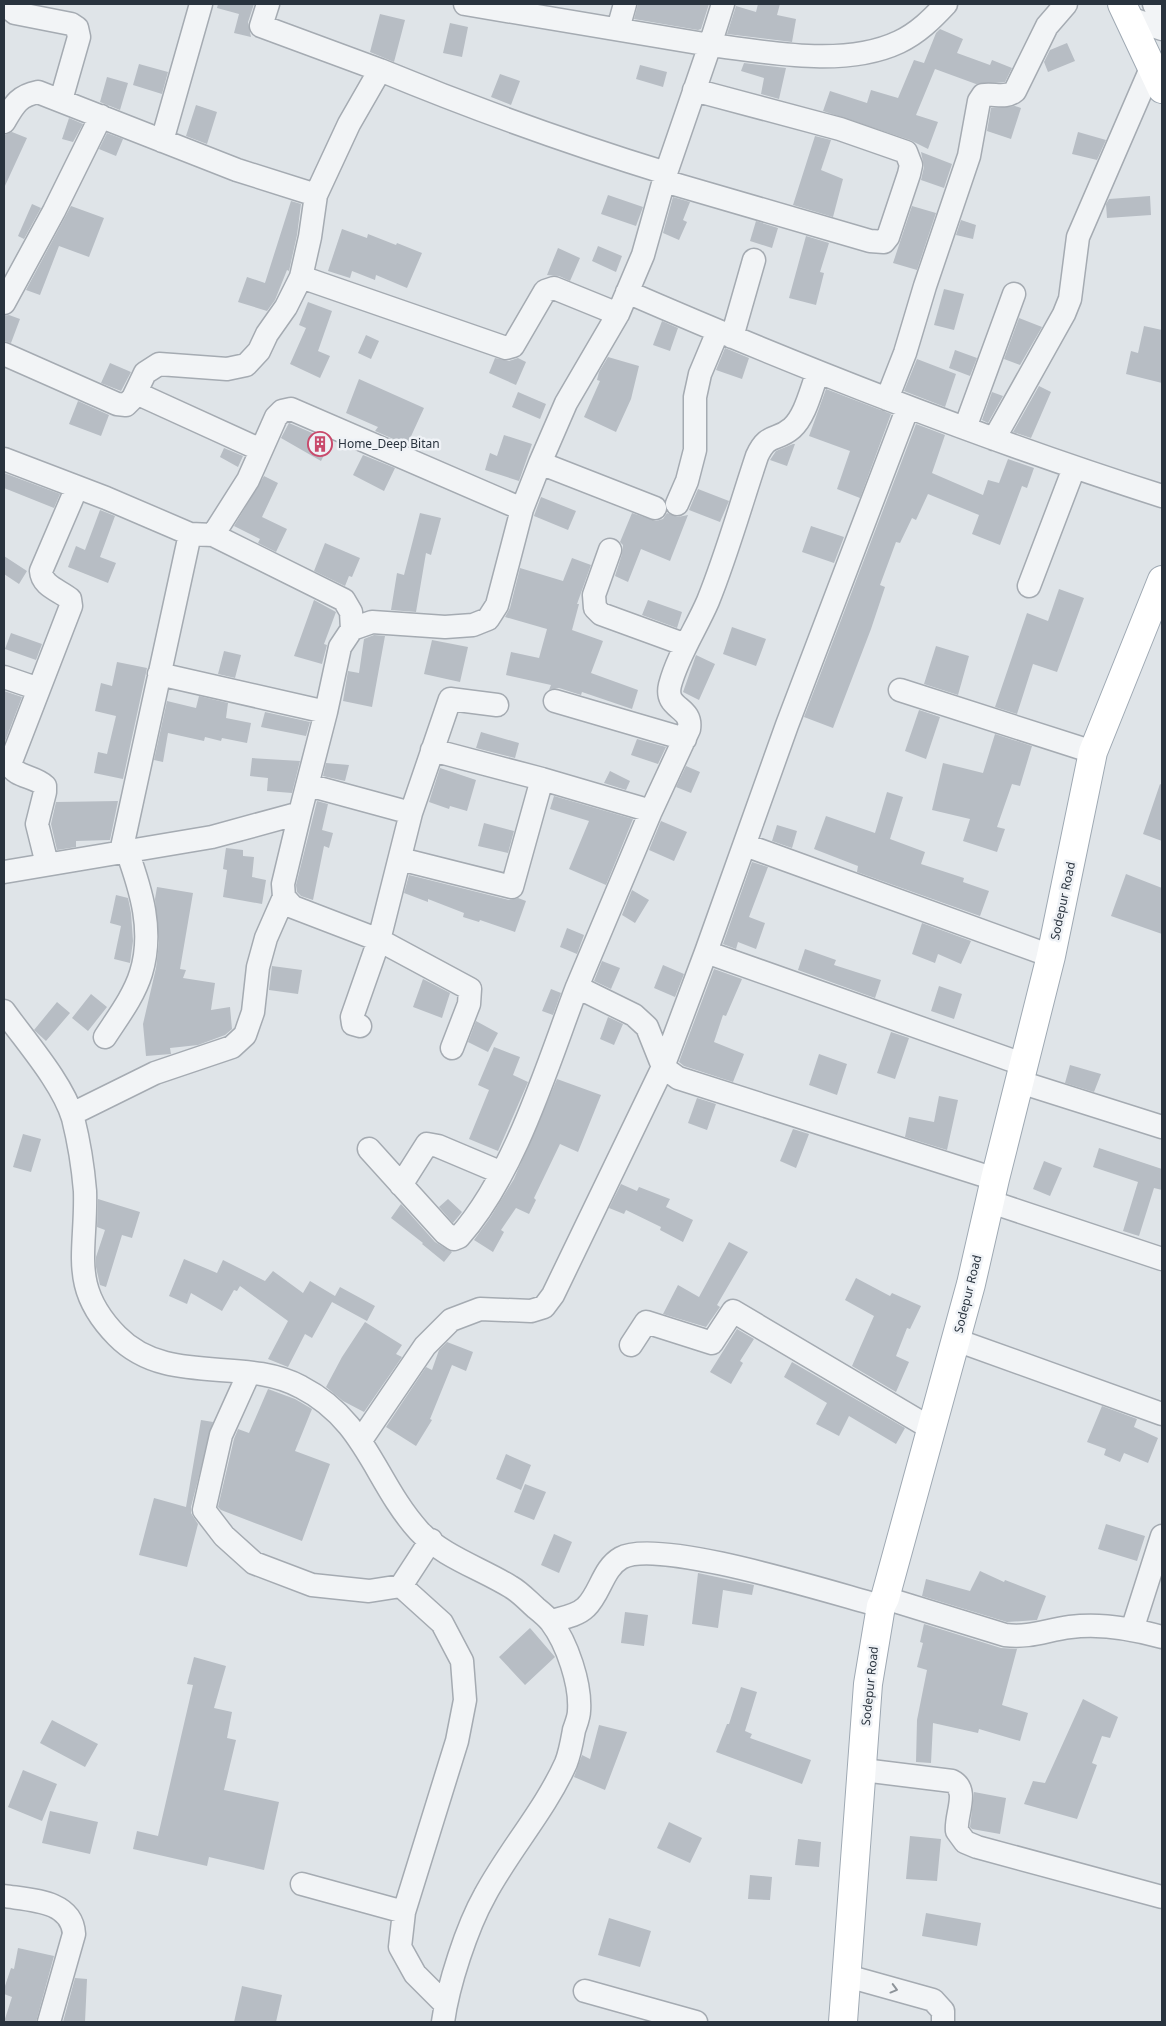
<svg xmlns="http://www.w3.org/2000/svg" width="1166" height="2026" viewBox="0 0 1166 2026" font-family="'Noto Sans',sans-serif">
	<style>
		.building { fill: #b7bdc4 }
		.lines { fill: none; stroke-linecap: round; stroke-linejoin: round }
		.minor-casing { stroke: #a5abb2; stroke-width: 25 }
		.major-casing { stroke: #9fa9b3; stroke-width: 30 }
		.minor { stroke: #f2f4f6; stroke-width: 22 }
		.major { stroke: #fff; stroke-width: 28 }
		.oneway { stroke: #8e949a }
		.labels { text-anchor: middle; stroke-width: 5; stroke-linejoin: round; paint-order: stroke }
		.poi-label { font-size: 12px; fill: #29333e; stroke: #eff2f6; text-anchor: start }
		.street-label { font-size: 12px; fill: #29333e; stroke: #eff2f6 }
	</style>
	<rect width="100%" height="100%" fill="#dfe4e8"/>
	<path class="building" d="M218,4H254L248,22L251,37L234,33L239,14L217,8Z
		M638,4H709L701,29L698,30L634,19Z
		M758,4H780L777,15L796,19L792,42L727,34L736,6L756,12Z
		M380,14L405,20L394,62L370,52Z
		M450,23L468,27L462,57L443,53Z
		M940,29L963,39L957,53L990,65L992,60L1012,68L1005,82L976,84L935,69L916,115L938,122L928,149L910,140L823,111L830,91L867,103L871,90L898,98L914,60L924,63L936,33Z
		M1067,43L1075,61L1048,72L1044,62L1050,50Z
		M744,63L786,68L779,99L761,94L764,78L741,71Z
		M139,64L168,72L162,94L133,85Z
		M640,65L667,72L663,87L636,79Z
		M500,74L520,81L511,105L491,97Z
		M107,77L128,83L120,110L100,102Z
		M196,105L217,112L207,144L186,136Z
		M1015,106L1021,108L1011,139L987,131L991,108Z
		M69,118L83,124L73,142L62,139Z
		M12,132L27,138L4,188V135Z
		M1078,132L1106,140L1097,160L1072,154Z
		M107,133L123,139L116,156L99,149Z
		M815,136L831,140L821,170L843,179L833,217L793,205Z
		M921,152L952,164L944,188L921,180L924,167Z
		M608,195L643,207L636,226L601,214Z
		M1150,196L1151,215L1107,218L1106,204L1109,199Z
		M673,197L690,202L683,220L687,222L679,240L663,233Z
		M291,201L301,204L297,235L289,271L287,270L275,300L267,311L238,302L247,277L265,283Z
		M32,204L41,208L24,239L18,236Z
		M71,206L104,218L89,257L59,246L40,295L26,290Z
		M912,206L936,213L917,270L893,263Z
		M961,220L976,225L973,239L956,235Z
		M756,221L778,228L772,248L750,241Z
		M342,229L367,238L368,234L396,245L397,243L422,253L407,288L376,275L375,280L352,271L350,278L328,271Z
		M806,236L829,243L820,272L824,273L816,305L789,298Z
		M598,246L622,256L616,272L592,261Z
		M558,248L580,258L570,281L559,276L547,275Z
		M944,289L964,294L954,330L934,325Z
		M308,302L332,311L318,351L330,356L320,378L290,364L306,328L299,325Z
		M9,315L20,319L11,343L4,341V316Z
		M1019,318L1042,327L1020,365L1004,359Z
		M662,321L678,328L670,351L653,345Z
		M1144,326L1162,330V383L1126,374L1131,351L1138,353Z
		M366,335L379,341L371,359L358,353Z
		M725,348L749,358L742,379L716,370Z
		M955,350L977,358L970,376L949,368Z
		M608,357L639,366L631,399L616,432L584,417L600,381L597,380L599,372Z
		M495,358L509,361L518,358L526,362L516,385L489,373Z
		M917,359L956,374L945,407L904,391Z
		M110,363L131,372L121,391L101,383Z
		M359,379L424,408L407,445L375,431L378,427L346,413Z
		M1039,386L1051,392L1031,438L1013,432Z
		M826,389L891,414L860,498L837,489L850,451L809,436Z
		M518,392L546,404L540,419L512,407Z
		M992,392L1003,396L988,423L982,420Z
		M78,401L109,415L101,436L69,424Z
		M289,423L331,441L321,461L281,438Z
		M916,424L945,435L932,473L983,495L988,480L999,483L1008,459L1034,468L1027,488L1022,486L1000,545L972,534L979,515L928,494L916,520L912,518L900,543L896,542L880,585L885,587L871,629L833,728L804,717Z
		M504,435L532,444L519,481L485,470L490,453L497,456Z
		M793,444H795L787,466L770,460L776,451Z
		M224,448L243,456L238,467L220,457Z
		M363,455L395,468L384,491L353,475Z
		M4,473L60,494L54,508L4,488Z
		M264,476L278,483L262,517L287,529L276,552L258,543L260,539L234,526Z
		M698,489L729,501L720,522L689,510Z
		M541,497L576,511L568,530L534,516Z
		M100,510L115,516L100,557L116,563L108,583L68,567L76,546L85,550Z
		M420,513L441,518L431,555L426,553L416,612L391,610L397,573L404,575Z
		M632,513L656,521L663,519L667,513L678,517L688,515L670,561L641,549L628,582L615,576L622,554L623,545L620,542Z
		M811,526L844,537L834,563L802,552Z
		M325,543L360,558L352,577L349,576L345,586L314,571Z
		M4,556L27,571L19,584L4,574Z
		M572,558L591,565L577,604H579L572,630L603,641L591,673L638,690L632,709L582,692L581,695L559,688L549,690L551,685L506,675L511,652L539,658L547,629L505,617L510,608L520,568L563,581Z
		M1059,589L1084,598L1057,672L1033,664L1017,714L995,707L1027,613L1048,621Z
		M314,600L336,612L324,644L327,645L322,664L294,656Z
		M648,600L682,612L677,628L642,615Z
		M732,627L766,639L756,666L723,654Z
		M11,633L42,644L36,660L5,649Z
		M374,635L385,636L372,707L343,701L348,671L359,673L364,639Z
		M432,640L468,647L460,682L424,674Z
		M936,646L969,656L958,695L924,684Z
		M224,651L241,655L235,678L218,674Z
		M696,655L715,664L699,700L683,692Z
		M117,662L147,668L123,779L94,773L98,752L107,754L116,716L95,711L101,683L112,686Z
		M4,691L22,697L4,744Z
		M199,696L228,703L226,718L251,723L247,743L222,738L221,741L205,737L204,741L168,733L163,762L154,760L167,701L196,708Z
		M919,710L940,717L926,759L905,751Z
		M265,712L310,722L306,736L261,727Z
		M481,732L519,743L515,758L476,748Z
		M995,734L1032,746L1020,786L1012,784L997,827L1005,829L997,852L963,841L970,819L932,810L943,763L983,773Z
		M637,739L666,747L658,764L631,755Z
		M252,758L300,761L292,793L267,791L268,778L250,776Z
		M326,763L349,765L345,781L323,776Z
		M686,766L700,772L691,793L676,787Z
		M440,768L476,780L467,811L450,806L449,809L429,802Z
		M610,771L630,781L626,790L604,783Z
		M1160,784L1162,785V841L1143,834Z
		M887,792L903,797L890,839L925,852L921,864L964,878L963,882L989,891L980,916L857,872L858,866L814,849L826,816L875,833Z
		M554,796L633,819L606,885L569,869L589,821L550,809Z
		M118,801L110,840L76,841V847L57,850L51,824L56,802Z
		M317,801L328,804L322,830L333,833L329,848L324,846L313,900L301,896L297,892L296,885Z
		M661,821L687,832L674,861L649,850Z
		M484,823L514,831L508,853L478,846Z
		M777,825L797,831L792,848L772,841Z
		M226,848L243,850V856L254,857L252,877L266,880L262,904L223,897L227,870L223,869Z
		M752,862L768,867L749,917L765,923L756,949L738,942L736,949L723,944Z
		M1126,874L1162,888V934L1111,916Z
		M409,875L509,900L518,898L526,901L515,932L480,920L479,922L463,917L464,913L428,899V902L404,893Z
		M157,887L193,893L180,969L186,970L183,978L215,983L211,1010L230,1007L232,1029L225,1035L198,1045L170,1048L171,1054L146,1056L143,1024L156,968L159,943L155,899Z
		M632,890L649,900L635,923L622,915Z
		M116,895L128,898L131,913L133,941L130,963L114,959L121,926L110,923Z
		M922,923L971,941L961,964L938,954L935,963L912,954Z
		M567,928L584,935L577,954L560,947Z
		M805,949L836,960L834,965L881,980L875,998L798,970Z
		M602,961L620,968L611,989L594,981Z
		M663,965L684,974L675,997L654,988Z
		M272,966L302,970L298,994L269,990Z
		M714,969L742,979L726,1016L723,1015L714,1042L744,1054L733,1082L684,1066L679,1062Z
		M423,979L450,993L442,1018L413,1007Z
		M939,986L962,994L954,1019L931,1011Z
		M551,989L561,993L553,1015L542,1011Z
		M91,994L107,1007L88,1031L72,1018Z
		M57,1002L70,1013L46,1041L34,1030Z
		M608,1017L623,1024L614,1045L600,1039Z
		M476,1021L498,1033L488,1052L468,1042Z
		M891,1032L909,1038L895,1079L877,1073Z
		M494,1047L520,1057L513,1075L528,1082L498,1151L469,1139L489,1090L478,1085Z
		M819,1054L847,1064L837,1095L809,1085Z
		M1070,1065L1101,1074L1094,1092L1065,1083Z
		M557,1079L601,1095L578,1152L560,1144L534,1198L536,1200L529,1214L516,1208L501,1230L504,1232L493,1252L474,1240L490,1218L514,1179Z
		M939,1096L958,1100L947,1150L905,1137L909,1117L934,1122Z
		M697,1098L716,1104L707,1130L688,1123Z
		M793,1129L809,1134L796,1168L780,1161Z
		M23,1134L41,1139L31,1172L13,1167Z
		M1099,1148L1162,1169V1190L1154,1188L1139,1236L1123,1231L1138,1182L1093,1167Z
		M1044,1161L1062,1168L1050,1196L1033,1189Z
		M621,1184L637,1191L639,1187L670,1199L666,1207L693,1220L683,1242L660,1230L661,1227L626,1210L624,1214L609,1208Z
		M98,1199L140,1212L132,1238L122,1235L106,1287L100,1285L96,1267V1257L105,1230L97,1227Z
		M448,1199L462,1212L453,1223L439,1207Z
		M401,1204L435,1242L452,1252L444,1262L422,1244L423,1243L391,1218Z
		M729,1242L748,1252L717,1305L720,1307L706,1327L663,1314L678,1285L699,1297Z
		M184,1259L217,1273L223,1260L265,1281L273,1271L303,1293L310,1281L335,1296L340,1287L375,1306L367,1321L332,1302L312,1338L305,1334L288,1367L268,1359L288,1321L240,1286L237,1291L234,1290L222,1311L191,1293L187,1304L169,1296Z
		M856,1278L890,1296L892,1293L921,1306L910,1329L907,1328L896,1356L909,1362L896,1392L852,1366L874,1316L845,1300Z
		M365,1322L402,1345L396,1354L402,1357L364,1412L343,1401L326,1387L342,1357Z
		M737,1329L754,1339L740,1361L743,1363L731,1384L710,1372Z
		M447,1342L473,1352L466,1371L452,1365L430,1419L432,1420L416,1446L386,1427L426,1367L432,1370L439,1350Z
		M792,1362L905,1428L896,1444L849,1416L839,1436L816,1424L827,1403L784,1377Z
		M268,1389L295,1399L312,1409L295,1451L330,1464L302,1541L221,1510L218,1507L234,1439L238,1429L249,1433Z
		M1102,1406L1137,1419L1134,1427L1158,1438L1148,1463L1124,1453L1120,1462L1104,1455L1106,1449L1087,1442Z
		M201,1420L213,1422L191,1507V1513L198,1524L187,1567L139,1555L154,1498L186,1507Z
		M506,1454L531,1465L521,1490L496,1479Z
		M525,1484L546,1492L534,1520L514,1512Z
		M1106,1524L1145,1536L1137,1561L1098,1549Z
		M554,1534L572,1542L559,1573L541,1565Z
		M980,1571L1004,1582L1005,1580L1046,1596L1037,1620L1007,1622L922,1596L926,1579L970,1591Z
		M698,1573L754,1585L752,1595L723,1590L718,1628L692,1624Z
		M625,1612L648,1615L644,1646L621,1643Z
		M924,1624L1001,1648L1017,1649L1002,1705L1028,1713L1020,1741L979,1729L978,1733L933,1723L931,1763L916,1762L917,1720L927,1670L917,1667L923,1643L920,1642Z
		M530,1628L555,1657L525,1685L499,1657Z
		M194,1657L226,1666L214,1708L232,1712L227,1738L236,1740L224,1790L279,1802L264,1870L209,1857L207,1866L133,1849L137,1831L158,1836L193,1685L187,1684Z
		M741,1687L757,1692L745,1731L752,1734L750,1738L811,1760L802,1784L716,1752L727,1724H729Z
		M1083,1699L1118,1717L1110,1738L1102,1736L1092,1763L1097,1765L1077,1819L1024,1804L1033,1781L1045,1783Z
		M52,1720L98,1744L85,1767L40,1743Z
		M599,1725L627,1732L605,1790L574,1777L582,1755L590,1759Z
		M23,1770L57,1784L42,1821L8,1807Z
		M974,1792L1006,1798L1000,1834L972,1829L970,1827Z
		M50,1811L98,1822L90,1854L42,1843Z
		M669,1822L702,1838L690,1863L657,1848Z
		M910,1836L941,1839L937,1881L906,1879Z
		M798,1839L821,1842L819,1867L795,1865Z
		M750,1875L772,1877L770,1900L748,1899Z
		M926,1913L981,1923L977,1946L922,1936Z
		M609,1918L651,1931L640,1967L598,1955Z
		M18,1948L54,1956L36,2022H4L12,1997L4,1994V1989L11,1968L14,1969Z
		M75,1978L87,1979L85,2022H63Z
		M242,1986L282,1995L276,2022H234Z"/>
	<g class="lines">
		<defs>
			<path id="minor" d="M4,4L15,13L71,24L77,28L79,37L61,100
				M465,4L710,45L723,4
				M1154,4L1162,20
				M1129,18L1162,29
				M618,29L625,4
				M380,70C474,109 569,143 666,173
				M4,122C14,105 18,96 38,92L237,170L316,195L349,124L380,70L261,26L268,4
				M162,141L201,4
				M664,181L870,241L884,242L888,237L909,174L911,165L906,152L840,129L694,90
				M316,195L310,237L301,277L506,348L513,346L545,291L554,288L618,314
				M627,292C802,368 980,438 1162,496
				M4,303L54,211L101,116
				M732,337L754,260
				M4,354L117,404L126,405L133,398L145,373L159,364L227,369L246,365L259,351L267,334L286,307L301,277
				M136,393L261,450
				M887,399L905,353L925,286L969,156L979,101L983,95C994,93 1006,99 1015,91L1047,26L1066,4
				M965,428L1014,294
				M994,439L1064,314L1070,299L1078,237L1152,66
				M4,459L106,498L190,534L213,535L248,480L276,417L282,411L291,409L522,509
				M540,463L655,508
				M677,504L687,481L695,450V397L700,374L718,331
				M213,535L344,600L351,612L352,629
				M610,550L594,595L595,608L601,614L686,645
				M1029,586L1074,468
				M159,674L326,712
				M4,677L39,689
				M900,690L1093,752
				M555,701L685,739
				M432,750L542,779L651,811
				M308,785L411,813
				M300,813L283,884L284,897L293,907L379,940L411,813L450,699L497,705
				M745,845L1051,956
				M121,852L190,534
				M400,859L512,887L542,779
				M47,864L37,824L45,792V786C35,776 14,777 10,764L71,606L70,599C59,590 42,586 41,571L77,487
				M4,872L212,837L300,813L326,712L340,647L352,629L372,622L445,627L473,625L488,619L497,605L522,509L540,463L566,403L618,314L643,255L666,173L710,45C768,52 844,68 899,42C918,33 932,19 946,4
				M706,952L1025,1065
				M577,987L651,811L689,729C693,706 664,710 670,685C678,655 696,629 708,601C727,554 741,504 757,456C768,432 776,442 792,428C806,415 811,389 818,372
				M4,1011C26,1042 62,1082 73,1118C79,1142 83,1167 85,1191C87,1252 68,1286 117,1336C167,1387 244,1356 301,1387C367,1421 374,1481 419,1531C442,1556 482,1569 511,1587C520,1592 528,1601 536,1608C541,1612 547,1617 551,1622C567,1643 581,1684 579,1711C579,1717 576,1724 574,1730C572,1741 570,1753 566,1763C545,1810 509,1850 485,1895C467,1927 448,1985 443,2022
				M360,1026L353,1024L352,1017L379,940L470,989L469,1004L452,1048
				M105,1037C118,1017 134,996 141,973C154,931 141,890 127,851
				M1020,1082L1162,1127
				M72,1114L155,1073L232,1047L245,1035L253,1012L258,967L266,938L284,897
				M369,1149L445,1233L454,1239L459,1237C515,1174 547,1066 577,987L634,1015L647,1027L663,1067L678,1078L995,1179
				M401,1185L427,1144L438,1146L502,1173
				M991,1202L1162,1259
				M956,1340L1162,1414
				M631,1345L646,1322L712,1343L733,1311L932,1429
				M249,1373L221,1435L204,1510L224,1536L254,1563L312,1585L369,1591L401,1586L442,1623L462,1661L465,1700L457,1741L404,1912L302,1884
				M361,1440L425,1346L451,1320L480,1309L531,1311L544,1307L553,1295L663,1067L706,952L787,725L908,407
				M401,1586L431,1540
				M885,1598L1005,1635C1031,1638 1046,1630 1070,1627C1099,1623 1134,1629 1162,1637
				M551,1621C562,1618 577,1616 586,1607C600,1594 603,1568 621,1558C658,1537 835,1594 881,1606
				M1132,1630L1162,1536
				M863,1770L952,1781C970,1790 955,1815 957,1831L965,1842L977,1847L1162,1897
				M4,1896C30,1900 72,1900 74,1934L49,2022
				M404,1912L400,1947L415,1974L446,2005
				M847,1976L933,2000L943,2011V2022
				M585,1991L696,2022"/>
			<path id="major" d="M1122,4L1162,89
				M843,2022L868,1684L881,1606L885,1598L971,1284L995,1179L1051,956L1093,752L1162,580"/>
		</defs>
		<use href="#minor" class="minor-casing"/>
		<use href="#major" class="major-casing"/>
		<use href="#minor" class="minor"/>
		<use href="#major" class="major"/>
	</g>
	<defs><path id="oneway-chevron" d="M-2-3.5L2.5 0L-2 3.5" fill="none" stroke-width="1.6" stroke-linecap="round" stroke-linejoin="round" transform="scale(1.25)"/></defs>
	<use class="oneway" href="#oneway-chevron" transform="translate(894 1989) rotate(15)"/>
	<defs>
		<symbol id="building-ring" viewBox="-11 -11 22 22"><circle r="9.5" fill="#eff2f6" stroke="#c9496b" stroke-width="1.5"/><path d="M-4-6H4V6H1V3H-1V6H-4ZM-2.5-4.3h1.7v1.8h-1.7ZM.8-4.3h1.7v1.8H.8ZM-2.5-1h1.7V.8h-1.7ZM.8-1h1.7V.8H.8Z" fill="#c9496b"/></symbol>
	</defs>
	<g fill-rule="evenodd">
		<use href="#building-ring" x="306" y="430" width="28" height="28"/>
	</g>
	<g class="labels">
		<g class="poi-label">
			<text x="338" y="448">Home_Deep Bitan</text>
		</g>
		<g class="street-label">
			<text transform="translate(1063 901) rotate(-78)" y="4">Sodepur Road</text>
			<text transform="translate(968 1294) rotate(-76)" y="4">Sodepur Road</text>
			<text transform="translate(870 1686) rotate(-84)" y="4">Sodepur Road</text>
		</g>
	</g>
	<rect width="1166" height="2026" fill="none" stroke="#29333e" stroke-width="10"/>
</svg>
